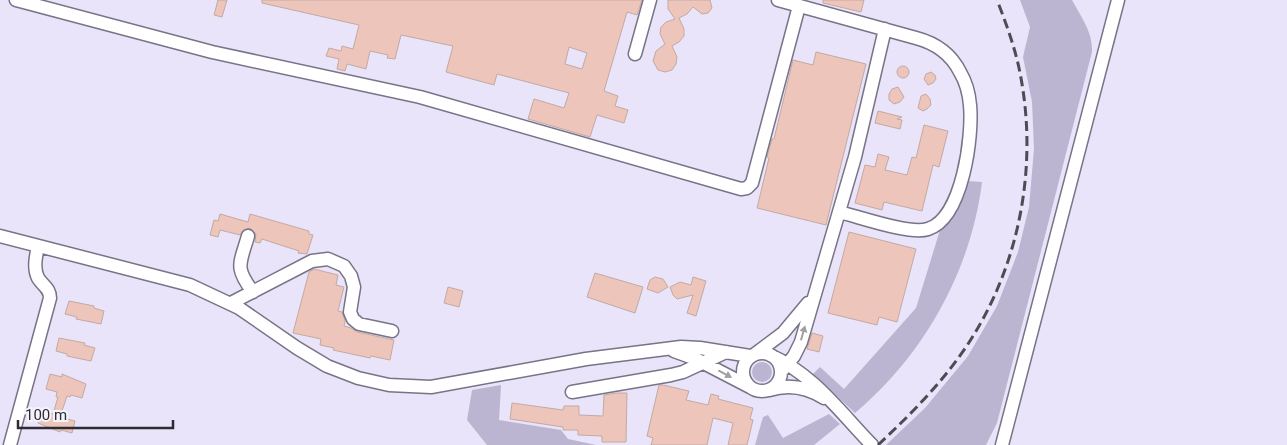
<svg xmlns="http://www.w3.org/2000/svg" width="1287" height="445" viewBox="0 0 1287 445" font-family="Roboto,sans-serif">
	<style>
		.green { fill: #bcb5d2 }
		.building { fill: #edc5ba; stroke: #c2aaa4; fill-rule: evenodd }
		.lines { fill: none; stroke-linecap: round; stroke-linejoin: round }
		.minor-casing { stroke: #787386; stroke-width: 15 }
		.minor { stroke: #fff; stroke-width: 12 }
		.rail { stroke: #4e4b55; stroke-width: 3; stroke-dasharray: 10 5; stroke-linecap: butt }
		.oneway { fill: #a0a0a3 }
	</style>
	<rect width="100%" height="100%" fill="#e9e4f9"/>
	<path class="green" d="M1020,0H1072C1081,17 1093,32 1092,52L997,423L986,445H886L925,408L968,356L997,306L1018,252L1029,207L1034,149L1032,102L1023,57L1030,27Z
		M968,181L982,182C971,271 924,355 855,413L813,374L820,367L844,389L916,308L940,230L956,213Z
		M752 372a10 10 0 1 1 20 0a10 10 0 1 1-20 0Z
		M501,385L499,420L561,430L568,439L596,445H487L467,420L472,390Z
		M829,414L840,424L814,445H755L763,417L768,415L783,438Z"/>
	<path class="building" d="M218,0H227L222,17L214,15Z
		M262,0H642L637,15L627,12L604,91L618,96L615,106L628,110L624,123L597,115L590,137L528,119L534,99L564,108L569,93L497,74L494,85L446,72L453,46L401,35L395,59L387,58L388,55L370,51L366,69L347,64L345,71L337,69L339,59L326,56L329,48L341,51L342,46L353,49L359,25L262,3ZM569,47L587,53L582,69L565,64Z
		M668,0H710L712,8L708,13L702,14L693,7L687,14L679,18L684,29V36L679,42L672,46L677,57L676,64L672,70L665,72L658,70L653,61L656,51L665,44L660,34L661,27L666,22L675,19L668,9Z
		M823,0H864L861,12L823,3Z
		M816,52L866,64L826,225L757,208L769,158L767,157L772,139H774L793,60L813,65Z
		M897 72a6 6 0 1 1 12 0a6 6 0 1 1-12 0Z
		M931,72L935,75L936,79L933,83L928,85L924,79L926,74Z
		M898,87L904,97L900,102L894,104L889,100V94L892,89Z
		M926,94L930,99L931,105L927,109L923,111L918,108L921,96Z
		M878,111L902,117L897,119L902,120L900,129L875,123Z
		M924,125L948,131L939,167L933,165L922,211L884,202L882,210L855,203L865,165L875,167L878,154L889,157L885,170L907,175L912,157L916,158Z
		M220,214L248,222L250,214L309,231V234L313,235L307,254L298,253L299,251L262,239L260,243L255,242L256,234L250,228L243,230L240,235L220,230L218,237L210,235L214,220L218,221Z
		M849,232L916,249L897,322L879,317L877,325L828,313Z
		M314,269L338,275L336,285L344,287L338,311L342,312L345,321L344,326L351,328L357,332L394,340L390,360L371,356L370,358L333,350L334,348L320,345L321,339L293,333L309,272Z
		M595,273L643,287L635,313L587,297Z
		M655,277L663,279L668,287L658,293L647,289L650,280Z
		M693,277L706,281L696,316L687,313L693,295L677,299L673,295L670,287L680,282L691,285Z
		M448,287L463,291L459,307L444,303Z
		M69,301L94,306V308L104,311L101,324L76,319L77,317L65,314Z
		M812,333L823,336L819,352L807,349Z
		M59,338L85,343L84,345L95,348L91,361L67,356V354L56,351Z
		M50,374L62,377V374L86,384L82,398L71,395L70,397L67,396L61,414L65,415L64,418L75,421L72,433L61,430L60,432L38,423L41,411L53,414L58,397H56L57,392L46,389Z
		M659,385H663L689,391L686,400L708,405L711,394L719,396L718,399L753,408L750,419L753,420L747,445H728L733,423L713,418L707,445H651L653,438L647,436Z
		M617,393H627L626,442H602V436L578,435V430H563V427L510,419L512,403L563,410L564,406H579V415L603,416L604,395Z"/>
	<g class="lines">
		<defs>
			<path id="minor" d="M16,0L212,52L420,97L741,189L747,188L752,183L799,6
				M778,0L916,38C935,43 951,54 960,72C966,82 969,93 970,105C973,135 963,218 928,229C910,235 860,217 839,212
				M635,54L650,0
				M0,236L190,285L239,308L297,348L327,366L358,378L389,385L431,387L586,359L681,347L700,348L750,356
				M248,236C240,264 234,267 253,292
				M231,303L312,261L328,259L344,266L351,276L354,287L350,312L353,319L359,324L392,331
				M674,351L696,359L750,387
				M743 372a19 19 0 1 1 38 0a19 19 0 1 1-38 0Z
				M755,354L783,333L808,303
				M770,355C813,374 840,412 872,445
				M781,372L794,356L801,342L855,157L885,29
				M769,390C788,384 807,387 824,398
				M572,392L671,375L683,372L726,352
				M10,445L50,298C50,288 43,286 38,278C33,268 36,256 38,246
				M1002,445L1118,0"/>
		</defs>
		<use href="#minor" class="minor-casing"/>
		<use href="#minor" class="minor"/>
		<path class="rail" d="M878,445C911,414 943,382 968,344C1021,263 1039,162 1019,68C1014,45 1006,23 997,0"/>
	</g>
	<defs><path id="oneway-solid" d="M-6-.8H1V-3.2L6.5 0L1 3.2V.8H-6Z" transform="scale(1.25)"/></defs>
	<g class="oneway">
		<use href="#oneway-solid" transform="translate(803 333) rotate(-74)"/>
		<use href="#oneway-solid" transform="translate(725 374) rotate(28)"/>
	</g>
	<path d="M18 420v8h155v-8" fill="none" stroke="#2d2b33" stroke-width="2.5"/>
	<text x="25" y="420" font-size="15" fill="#2d2b33" stroke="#f5f3fc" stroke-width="4" paint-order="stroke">100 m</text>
</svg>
